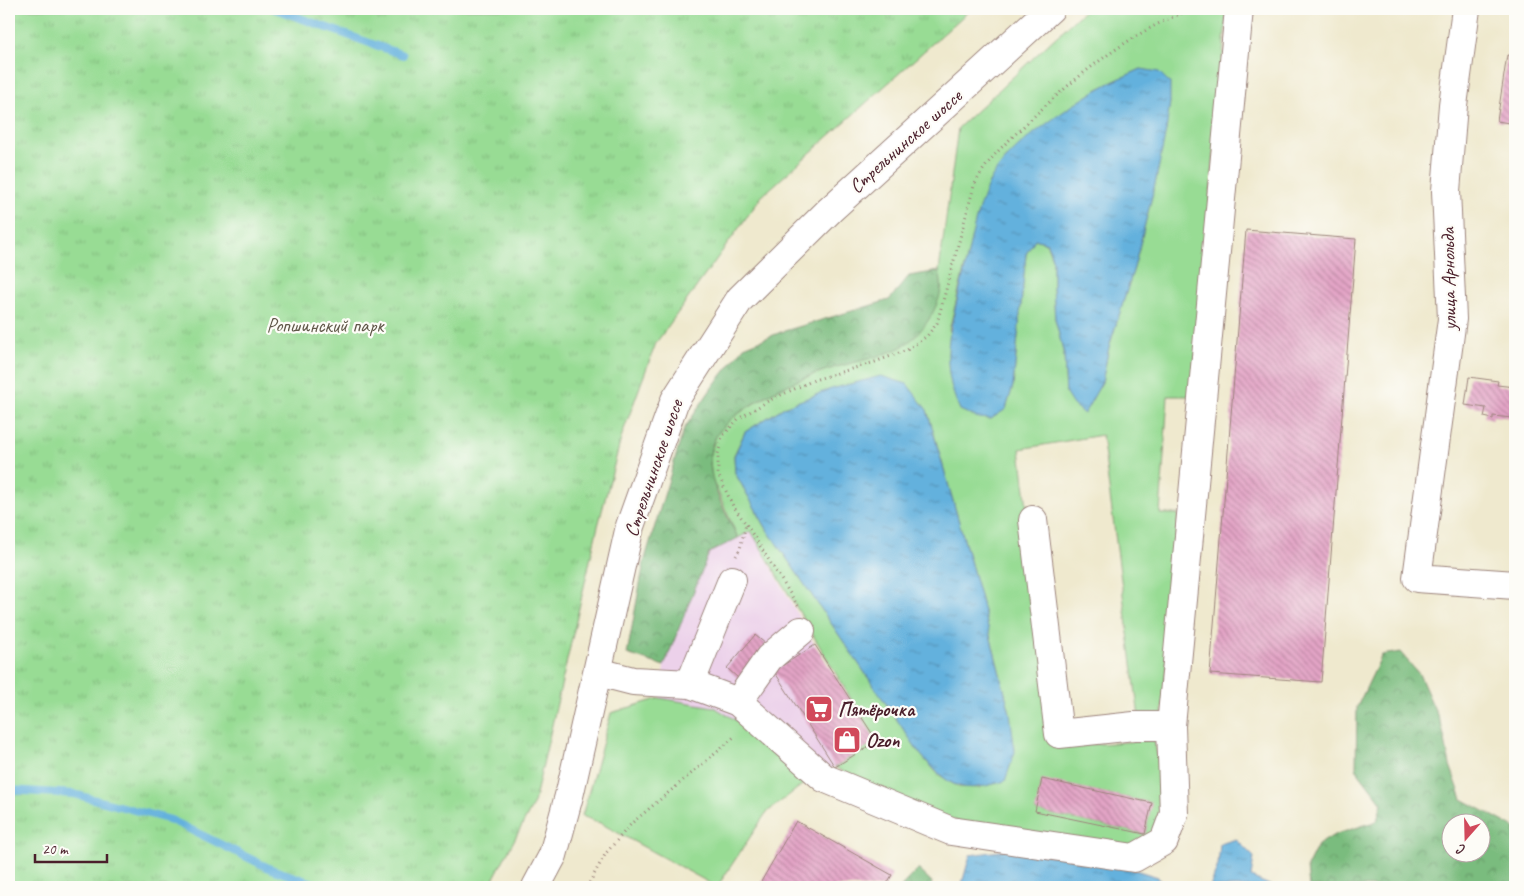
<svg xmlns="http://www.w3.org/2000/svg" width="1524" height="896" viewBox="0 0 1524 896" font-family="Caveat,sans-serif">
	<style>
		.built { fill: #ecd1ea }
		.green { fill: #98dc94; stroke: #717e60; fill-rule: evenodd }
		.forest { fill: url(#forest-crowns); stroke: #626e54; fill-rule: evenodd }
		.park { fill: url(#park-tufts); stroke: #717e60 }
		.water { fill: url(#water-ripples); stroke: #566884 }
		.lines { fill: none; stroke-linecap: round; stroke-linejoin: round }
		.stream { stroke: #63b1dd; stroke-width: 8 }
		.building { fill: url(#building-back-hatch) }
		.minor-casing { stroke: #9c847c; stroke-width: 30 }
		.major-casing { stroke: #9c847c; stroke-width: 30 }
		.path { stroke: #9c847c; stroke-width: 3; stroke-dasharray: 1 4; stroke-linecap: butt }
		.minor { stroke: #fff; stroke-width: 28 }
		.major { stroke: #fff; stroke-width: 28 }
		.labels { text-anchor: middle; stroke-width: 4.5; stroke-linejoin: round; paint-order: stroke }
		.street-label { font-size: 20px; fill: #4a1f2b; stroke: #fdfcf7 }
		.park-label { font-size: 20px; fill: #61584a; stroke: #fdfcf7 }
		.poi-label { font-size: 20px; font-weight: bold; fill: #4a1f2b; stroke: #fdfcf7; text-anchor: start }
	</style>
	<defs>
		<pattern id="forest-crowns" width="20" height="18" patternUnits="userSpaceOnUse" patternTransform="scale(1.25)"><rect width="20" height="18" fill="#7abc7e"/><path d="M2 6a3 3 0 1 1 6 0M12 15a3 3 0 1 1 6 0" fill="none" stroke="#669867"/></pattern>
		<pattern id="park-tufts" width="24" height="20" patternUnits="userSpaceOnUse" patternTransform="scale(1.25)"><rect width="24" height="20" fill="#98dc94"/><path d="M3 7l-1-3M5 7V3M7 7l1-3M15 17l-1-3M17 17v-4M19 17l1-3" fill="none" stroke="#84bc80"/></pattern>
		<pattern id="water-ripples" width="26" height="14" patternUnits="userSpaceOnUse" patternTransform="scale(1.25)"><rect width="26" height="14" fill="#63b1dd"/><path d="M2 4q2-2 4 0t4 0M15 11q2-2 4 0t4 0" fill="none" stroke="#548fb3"/></pattern>
		<pattern id="building-back-hatch" width="6" height="6" patternUnits="userSpaceOnUse" patternTransform="scale(1.25)"><rect width="6" height="6" fill="#e3a4c6"/><path d="M-1 5l2 2M0 0l6 6M5-1l2 2" fill="none" stroke="#ba85a1"/></pattern>
	</defs>
	<rect width="100%" height="100%" fill="#fdfcf7"/>
	<filter id="ink" filterUnits="userSpaceOnUse"><feTurbulence type="fractalNoise" baseFrequency=".02" numOctaves="2"/><feDisplacementMap in="SourceGraphic" scale="10" xChannelSelector="R" yChannelSelector="G"/><feConvolveMatrix kernelMatrix="1 2 1 2 8 2 1 2 1" color-interpolation-filters="sRGB"/></filter>
	<filter id="wash" filterUnits="userSpaceOnUse"><feTurbulence type="fractalNoise" baseFrequency=".0096" numOctaves="4" result="noise"/><feDisplacementMap in="SourceGraphic" scale="20" xChannelSelector="R" yChannelSelector="G"/><feGaussianBlur stdDeviation="1.12" result="paint"/><feColorMatrix in="noise" values="0 0 0 0 0 0 0 0 0 0 0 0 0 0 0 0 0 1.4 0 .05"/><feComposite in="paint" operator="in"/></filter>
	<g filter="url(#wash)">
		<rect width="100%" height="100%" fill="#efe9ce"/>
		<path class="built" d="M751,531L815,645L877,741L835,767L811,778L660,700L664,666L709,553Z"/>
		<path class="green" d="M1086,9H1227L1192,396H1168L1160,514H1178L1162,716L1139,717L1102,435L1020,449L1056,747L1154,740L1162,776L1164,813L1155,840L1131,850L962,823L882,793L835,767L876,741L751,531L738,538L711,476L710,454L716,436L729,420L753,404L785,385L823,371L941,289L939,271L958,128ZM1141,69L1170,102L1156,180L1134,268L1109,347L1102,382L1084,413L1066,394L1064,354L1055,319L1053,288V261L1046,243L1035,239L1026,254L1013,386L1006,408L991,419L949,330L979,210L989,183L1005,159L1057,117L1098,89ZM786,406L927,410L979,592L1010,713L980,788L958,787L938,774L921,755L768,531L735,473L734,455L745,432ZM1042,780L1151,803L1145,834L1036,811Z
			M660,698L714,707L759,734L811,778L766,813L717,887L600,823L582,816L611,713Z"/>
		<path class="forest" d="M939,271C940,276 942,284 941,290C937,312 918,340 897,349C875,359 847,363 824,371C795,380 768,393 742,411C727,421 711,436 710,456C709,485 726,513 738,538L709,553L664,666L627,654L644,562L684,429L713,386L744,347L781,332L889,300L909,276Z
			M1400,652L1419,674L1442,726L1450,765L1462,799L1515,828V887H1309L1307,867L1318,845L1334,835L1377,821L1382,803L1356,769L1357,707L1382,655ZM1452,824H1482V854H1452Z
			M918,869L932,882L931,887H900Z"/>
		<path class="park" d="M9,9H971L762,196L656,343L622,435L598,526L534,803L489,887H9Z"/>
		<path class="water" d="M1141,69L1159,72L1170,83V102L1166,131L1156,180L1134,268L1109,347L1102,382L1084,414L1073,405L1066,394L1064,354L1055,319L1053,288V261L1047,243L1035,239L1026,254L1013,386L1006,409L991,419L978,418L960,410C939,364 949,332 961,285C969,253 974,213 989,183C1006,148 1063,111 1097,90C1110,82 1126,76 1141,69Z
			M881,376L907,384L927,410L979,592L1010,713L1015,752L1005,781C960,794 952,789 921,755L768,531L735,473L734,456L745,432L786,406L831,389Z
			M1236,839L1254,857L1251,877L1274,887H1210L1218,865L1220,844Z
			M1007,850L1112,863L1158,877L1163,887H961L970,855Z"/>
		<g class="lines">
			<path class="stream" d="M275,9L403,55
				M9,790L74,794L171,820L271,869L325,887"/>
		</g>
		<g id="blocks">
			<path class="building" d="M1507,55L1515,57V124L1497,121Z
				M1246,230L1356,239L1321,682L1210,674Z
				M1469,377L1498,381L1497,385L1515,387L1512,418L1493,416V419L1484,417L1486,408L1465,405Z
				M755,635L766,644L738,678L727,668Z
				M815,645L877,741L835,767L774,671Z
				M1042,779L1152,803L1145,834L1035,811Z
				M796,821L892,875L885,887H758Z"/>
		</g>
	</g>
	<g filter="url(#ink)">
		<use href="#blocks" fill-opacity="0" stroke="#9c847c" stroke-width="1"/>
		<g class="lines">
			<defs>
				<path id="minor" d="M1466,9L1453,105L1446,191L1452,319L1417,578L1515,585
					M1033,520L1059,734L1134,726H1171
					M598,672L633,681L690,684L738,702L824,778L951,831L1134,858L1164,841L1174,814L1171,726L1239,9
					M690,684L732,580
					M738,702L769,658L801,631"/>
				<path id="major" d="M536,887L553,855L570,792L630,526L675,400L740,299L830,210L1050,9"/>
			</defs>
			<use href="#minor" class="minor-casing"/>
			<use href="#major" class="major-casing"/>
			<path class="path" d="M736,556L740,549L746,524
				M798,606L746,524L733,506L718,474V454L722,437L738,419L768,401L814,380L875,362L907,350L927,336L937,323L974,186C988,158 1003,146 1025,125C1064,87 1106,52 1154,26C1167,19 1180,14 1193,9
				M587,887L606,853L632,823L723,747L736,735"/>
			<use href="#minor" class="minor"/>
			<use href="#major" class="major"/>
		</g>
	</g>
	<defs>
		<symbol id="supermarket-square" viewBox="-11 -11 22 22"><rect x="-9" y="-9" width="18" height="18" rx="4" fill="#d1495b" stroke="#fdfcf7"/><path d="M-6-5.5h2.5l.6 2H6L4.5 2H-2.5L-4.4-4H-6ZM-1.5 3.2a1.3 1.3 0 1 0 .1 0ZM3 3.2a1.3 1.3 0 1 0 .1 0Z" fill="#fff"/></symbol>
		<symbol id="shop-square" viewBox="-11 -11 22 22"><rect x="-9" y="-9" width="18" height="18" rx="4" fill="#d1495b" stroke="#fdfcf7"/><path d="M-5-2.5h2.3a2.7 3.5 0 0 1 5.4 0H5L5.5 6h-11ZM-1.5-2.5h3a1.5 2.3 0 0 0-3 0Z" fill="#fff"/></symbol>
	</defs>
	<g fill-rule="evenodd">
		<use href="#supermarket-square" x="803" y="693" width="32" height="32"/>
		<use href="#shop-square" x="831" y="724" width="32" height="32"/>
	</g>
	<g class="labels">
		<g class="street-label">
			<text transform="translate(905 141) rotate(-42)" y="7">Стрельнинское шоссе</text>
			<text transform="translate(1448 279) rotate(-91)" y="7">улица Арнольда</text>
			<text transform="translate(653 468) rotate(-71)" y="7">Стрельнинское шоссе</text>
		</g>
		<g class="park-label">
			<text x="325" y="332">Ропшинский парк</text>
		</g>
		<g class="poi-label">
			<text x="838" y="716">Пятёрочка</text>
			<text x="866" y="747">Ozon</text>
		</g>
	</g>
	<rect width="1524" height="896" fill="none" stroke="#fdfcf7" stroke-width="30"/>
	<g transform="translate(1466 838) rotate(200)"><circle r="24" fill="#fdfcf7" stroke="#b5a4a5"/>
	<path d="M0-4L9 19L0 12L-9 19Z" fill="#d1495b"/>
	<text y="-8" font-size="14" font-weight="bold" text-anchor="middle" fill="#4a1f2b">С</text>
	</g>
	<path d="M35 854v8h72v-8" fill="none" stroke="#4a1f2b" stroke-width="2.5"/>
	<text x="42" y="854" font-size="15" fill="#4a1f2b" stroke="#fdfcf7" stroke-width="4" paint-order="stroke">20 m</text>
</svg>
